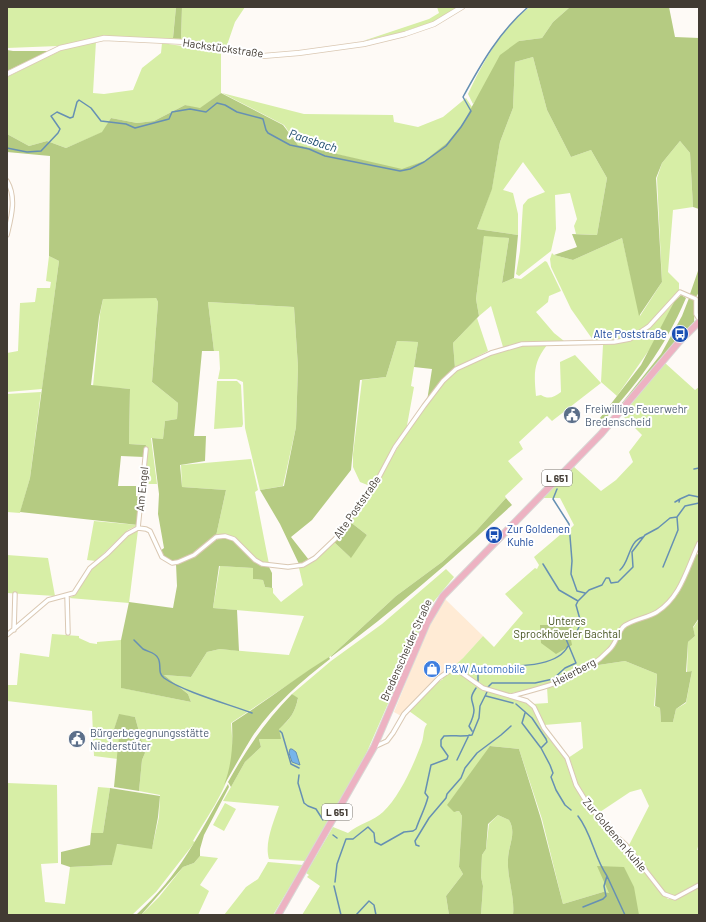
<svg xmlns="http://www.w3.org/2000/svg" width="706" height="922" viewBox="0 0 706 922" font-family="Barlow,sans-serif">
	<style>
		.built { fill: #ffebd5 }
		.green { fill: #d7eea6 }
		.forest { fill: #b5cb82 }
		.water { fill: #76b5ea; stroke: #6690b3 }
		.lines { fill: none; stroke-linecap: round; stroke-linejoin: round }
		.stream { stroke: #6690b3; stroke-width: 1.5 }
		.minor-casing { stroke: #dac8b3; stroke-width: 5.5 }
		.tertiary-casing { stroke: #dac8b3; stroke-width: 6 }
		.primary-casing { stroke: #d9d8d6; stroke-width: 8 }
		.minor { stroke: #fff; stroke-width: 3.5 }
		.tertiary { stroke: #fff; stroke-width: 4.5 }
		.primary { stroke: #edb2c2; stroke-width: 6 }
		.labels { text-anchor: middle; stroke-width: 4; stroke-linejoin: round; paint-order: stroke }
		.shield { fill: #fff; stroke: #7b7670; stroke-width: 1 }
		.shield-label { font-size: 10px; font-weight: bold; fill: #423b33 }
		.street-label { font-size: 11px; fill: #423b33; stroke: #fff }
		.transit-label { font-size: 11px; fill: #164399; stroke: #fff; text-anchor: end }
		.service-label { font-size: 11px; fill: #4e5e75; stroke: #fff; text-anchor: start }
		.park-label { font-size: 11px; fill: #44521d; stroke: #fff }
		.shop-label { font-size: 11px; fill: #366cbe; stroke: #fff; text-anchor: start }
		.water-label { font-size: 12px; font-style: italic; fill: #1c4a6d; stroke: #fff }
	</style>
	<rect width="100%" height="100%" fill="#fefaf6"/>
	<path class="built" d="M445,599L483,636L463,658L401,716L394,712L429,625Z"/>
	<path class="green" d="M7,7H176L173,37L181,39L182,7H245L235,22L226,48L164,39L122,37H101L58,46L7,48Z
		M437,7H459L433,22L399,33L363,41L429,19L439,13Z
		M530,7H570L553,22L542,38L519,41L473,104L468,94C482,64 502,27 530,7Z
		M96,41L93,93L104,94L133,90L142,68L161,53L162,43L221,52V93L200,109L185,105L154,121L137,123L111,118L103,132L66,148L47,141L29,146L7,134V77L66,48Z
		M533,57L547,110L571,157L591,150L607,178L597,235L576,234L574,226L577,219L570,193L555,195L556,229L551,251L519,276L516,274L520,251L523,205L528,199L545,192L523,162L503,190L513,193L518,214V235L477,229L492,188L500,142L513,108L515,62Z
		M222,93L304,114L393,115L394,122L418,127L443,117L466,98L472,107L463,123L447,144L424,161L402,170L298,145L284,125Z
		M680,141L690,153L693,207L673,210L668,272L679,283V290C652,323 640,344 593,340L571,309L551,267L550,259L552,253L554,255L573,260L622,238L640,316L662,282L657,178L662,163Z
		M484,235L509,238L502,283L514,278L521,279L545,261L547,262L561,291L549,296L548,302L536,312L554,333L564,341L530,342L503,347L491,306L479,316L476,299Z
		M49,256L59,261L42,389L7,392V353L18,351L20,303L35,302L37,288H50L51,282L46,281Z
		M109,298H156L158,302L152,382L178,403L177,419L165,421L163,439L151,438L157,484H144L146,445L129,444L130,389L93,386L100,314L103,299Z
		M208,302L294,307L298,367L296,427L283,486L260,490L245,428L243,382L236,379H218L220,369L219,351H214Z
		M674,302L654,343L617,396L601,382L603,345C637,343 653,326 674,302Z
		M477,318L488,351L455,368L453,343Z
		M397,341L418,342L411,386L414,387L406,431L373,484L370,486L360,482L353,467V454L362,380L386,377Z
		M541,344L547,345C533,363 534,374 536,396L541,395C549,400 554,397 561,392L560,362L575,355L601,383L552,421L547,416L519,442L523,449L508,461L523,479L505,496L506,498L476,531L442,562L396,596L331,656L231,723C232,737 234,752 231,766C226,792 206,818 193,841L195,842L156,892L132,915H7V783L57,785L58,863L41,864L45,902L65,904L70,867L112,865L116,844L152,848L159,817L160,795L139,791L142,760L145,753L135,717L119,715L113,732L119,736L118,759L94,756L92,711L7,701V685H17L20,653L49,657L52,634L79,636V638L90,643L97,644V642L121,640L122,688L191,702L188,694L164,675L191,677L207,652L220,649L289,655L304,616L213,608L220,566L253,568V579L263,580L265,587L273,588V593L281,602L303,585L299,568L316,560L334,542L350,557L367,535L349,521C361,505 374,488 384,471C401,442 434,384 462,367C486,353 514,346 541,344Z
		M665,363L695,390L699,387V543L676,594L660,610L624,626L612,647L591,666L554,684L508,694L532,704L548,703L547,687L555,685L592,666L625,661L657,674L654,706L660,708L661,722H673L676,709L686,703L692,671L687,672L688,642L695,636L693,628L699,619V843L697,850H699V884C688,890 678,900 666,895L628,847L649,806L641,789L630,792L597,814L584,798L575,782L568,758L583,748L581,722L544,725L535,710L569,763L574,783L582,796L605,828L621,841L660,891L668,899H676L698,887L699,915H614L603,892L563,904L542,819L519,749L491,746L449,803L461,807L455,812L459,811L462,816L459,867L463,874L446,896L449,915H302L320,886L307,877L309,875L306,873L333,827L348,833C358,824 374,821 383,812C400,796 414,764 422,742C424,736 423,729 427,724L409,711L435,684L443,679V676L463,658L483,636L494,647L523,613L505,594L535,568L537,569L539,565L534,557L567,529L569,527V530L574,525L560,498H543L573,466L601,491L616,480L633,462L629,452L642,435L622,415Z
		M217,381H237L241,385L243,424L242,427L214,429Z
		M41,392L30,478L20,513L7,512V394Z
		M251,459L258,490L255,492L269,564C247,559 240,532 216,536L226,490L182,487L181,465Z
		M94,521L138,525L128,530L96,561L87,560Z
		M138,530L129,603L69,598L75,595L91,570L131,533Z
		M7,555L48,558L55,596L7,593Z
		M446,569L454,577L431,605L366,754L306,861L269,859C264,843 274,821 279,806L223,801L245,762L261,747L259,739C281,728 292,723 298,699L292,694L331,661L382,624Z
		M98,787L110,788L103,833H91Z
		M225,803L236,809L224,831L213,825Z
		M498,815L509,820C517,833 508,846 508,860C507,878 515,896 513,915H481L483,886L481,877L482,855L486,849L489,824Z
		M200,856L218,858L200,885L209,891L198,915H141L159,897L183,867L194,863Z
		M268,862L303,865L273,915H224L246,887L258,879Z"/>
	<path class="forest" d="M176,7H182L181,39L173,38Z
		M570,7H669L675,37L699,38V209L693,207L690,153L680,141L662,163L656,178L662,282L639,316L622,238L573,260L554,255L577,247L572,234L597,235L607,178L591,150L571,157L547,110L533,57L515,62L513,108L500,142L492,189L477,229L518,235L514,278L502,283L509,238L484,236L476,299L479,316L453,343L455,368L427,401L432,369L414,367L418,342L397,341L386,377L360,380L351,470L312,520L291,537L309,560L299,564L280,524L260,490L284,486L296,427L298,367L294,307L208,302L214,351H202L194,436H206L205,461L180,465L182,487L226,490L216,536L193,554L174,562L165,559L160,551L164,548L158,514L159,494L152,438L163,439L165,421L177,419L178,403L152,382L158,302L156,298L103,299L99,317L91,385L130,389L129,444L146,445L144,457L121,456L118,486H136V496L140,497L138,525L20,512L30,478L59,261L49,256L50,156L7,152V134L29,146L47,141L66,148L102,132L111,118L137,123L154,121L185,105L200,108L221,93L283,125L298,145L402,169L424,161L447,143L463,123L500,55L519,41L542,38L553,22Z
		M7,50L13,51H48L7,71Z
		M699,268V292L696,297L690,294Z
		M681,295L686,298C664,350 636,385 598,427H593L641,365L674,302Z
		M689,298L695,301L694,322L681,335L606,423L661,354L682,316Z
		M506,498L512,505C453,559 395,610 331,657V656L396,596L442,562L476,531Z
		M349,521L367,535L351,558L334,542Z
		M226,537C243,543 252,563 269,567L272,573V588L265,587L263,580L253,579V568L219,566L213,608L237,610L239,651L220,649L207,652L191,677L164,675L188,694L191,702L121,688V640L129,602L173,608L177,586L176,564C194,557 207,540 226,537Z
		M695,553L699,555V618L693,627L695,636L688,642L686,672L692,671L686,702L676,709L673,722H661L660,708L655,706L657,674L625,661L592,666L611,650L623,627L667,605L678,594Z
		M540,625H570L576,636L571,640L572,645L556,654L541,643Z
		M329,657L330,659C300,682 273,706 252,737C242,753 233,770 224,785C232,764 233,745 232,723C265,702 295,678 329,657Z
		M292,694L298,698C295,713 290,719 279,729L281,739H259L261,747L245,762L231,787L228,782C246,750 266,720 292,694Z
		M119,714L135,717L145,753L142,760L139,791L114,787L119,736L113,732Z
		M490,746L519,749L541,819L563,904L603,892L609,893L597,866L624,867L634,887L639,915H513C515,897 507,878 508,860C508,846 517,833 509,820L498,815L488,824L486,849L482,855L481,877L483,886L481,915H449L446,896L463,874L459,867L462,816L459,811L454,812L447,805Z
		M228,784L229,787L204,835L200,849V856L194,863L183,867L141,915H136C181,874 198,835 228,784Z
		M110,788L160,796L158,817L152,849L117,844L112,865L70,867L61,864V852L90,845L91,833H103Z"/>
	<path class="water" d="M290,749H292L296,752L300,765L292,762L289,753Z"/>
	<g class="lines">
		<path class="stream" d="M7,148L27,152L41,151L58,133L60,129L51,116L57,112L70,118L73,117L77,102L79,100L91,108L101,121L126,124L135,128L169,119L172,112L190,109L206,112L217,103L225,105L237,112L260,118L263,119L266,130L268,133L290,145L309,149L325,156L400,171L410,169L424,162L446,146L461,127L471,111L463,97C481,64 499,32 528,7
			M694,469L699,468
			M557,489L553,499L569,524L572,561L571,574L577,591L585,593
			M675,502L680,499
			M679,502L680,499L689,495L699,497
			M543,564L559,590L578,601
			M663,567L678,530L677,517
			M620,570C630,562 628,541 643,537
			M134,640C137,643 140,646 143,649C148,652 155,652 158,658C162,665 157,673 164,678C184,692 228,704 252,713
			M496,667C517,666 558,667 568,646
			M478,682V674
			M488,687L492,683H535L553,679L565,668L576,663L566,639L576,633L581,623L576,605L578,601L589,590L602,585L606,578H609L611,583L618,582L633,567L632,552L645,535L658,528L670,518L677,517L685,506L699,503
			M486,696L513,703
			M516,704L532,718L546,739L547,742L541,748L550,765L553,773L551,777L556,790L565,805L571,810
			M525,713L522,723L541,748
			M280,731L282,733L291,764L299,768
			M472,731L469,726C471,722 474,715 474,710C473,699 468,700 476,688
			M457,760L469,735
			M299,775L298,783L304,803L308,806L316,809L323,820
			M578,816C592,834 594,857 607,876L604,886L606,896L603,899L583,907
			M333,835L337,838
			M419,846L416,845L415,841L429,818L446,798L447,794L461,778L465,768L477,753L501,735L511,726
			M607,876L625,915
			M335,882L337,864L346,839H353L368,827L374,833L375,842L381,845L404,832L413,831L416,829C420,817 425,809 428,797L425,793L431,765L447,759L448,756L441,746V740L444,736C454,735 462,737 472,735L479,718L480,706L487,692
			M334,886L341,915
			M356,915L369,901L374,905L376,915"/>
		<defs>
			<path id="minor" d="M7,181C17,198 11,218 7,235
				M138,528L146,449
				M67,596L68,633
				M14,630L15,594
				M7,635L48,600L74,593L90,568L107,554L127,534L138,528L146,529L150,531L162,557L172,563L178,562L194,555L216,537L225,536L234,539L255,560L262,564L288,567L303,565L315,558L335,539L378,479L395,447L424,406L443,381L456,369L491,353L522,344L614,342L630,339L649,326L680,292L696,299V314L699,319
				M511,696C546,687 583,678 609,650C616,644 617,634 623,627C630,620 648,618 657,612C681,597 687,568 699,543
				M374,747L387,741L393,733L404,714L439,678L449,671H459L483,688L527,701L534,707L544,728L567,758L576,785L584,798L606,827L625,844L664,894L675,898L699,885"/>
			<path id="tertiary" d="M7,74L60,48L104,38L186,42L263,56L299,53L364,44L405,34L434,24L462,7"/>
			<path id="primary" d="M278,915L374,747L427,623L443,596L601,434L679,342L699,322"/>
		</defs>
		<use href="#minor" class="minor-casing"/>
		<use href="#tertiary" class="tertiary-casing"/>
		<use href="#primary" class="primary-casing"/>
		<use href="#minor" class="minor"/>
		<use href="#tertiary" class="tertiary"/>
		<use href="#primary" class="primary"/>
	</g>
	<defs>
		<symbol id="bus-disc" viewBox="-11 -11 22 22"><circle r="9.5" fill="#1a4fb4" stroke="#fff"/><path d="M-5-6H5V4H4V6H2V4H-2V6H-4V4H-5ZM-3.5-4V0h7V-4ZM-3.5 1.2v1.5H-2V1.2ZM2 1.2v1.5H3.5V1.2Z" fill="#fff"/></symbol>
		<symbol id="civic-disc" viewBox="-11 -11 22 22"><circle r="9.5" fill="#5c6f8a" stroke="#fff"/><path d="M-.6-6.5H3V-4.5H.6V-3L4-1V1h2V6H-6V1h2V-1L-.6-3ZM-1.2 2.5V6h2.4V2.5Z" fill="#fff"/></symbol>
		<symbol id="shop-disc" viewBox="-11 -11 22 22"><circle r="9.5" fill="#3f7fe0" stroke="#fff"/><path d="M-5-2.5h2.3a2.7 3.5 0 0 1 5.4 0H5L5.5 6h-11ZM-1.5-2.5h3a1.5 2.3 0 0 0-3 0Z" fill="#fff"/></symbol>
	</defs>
	<g fill-rule="evenodd">
		<use href="#bus-disc" x="670" y="324" width="20" height="20"/>
		<use href="#civic-disc" x="562" y="405" width="20" height="20"/>
		<use href="#bus-disc" x="484" y="525" width="20" height="20"/>
		<use href="#shop-disc" x="422" y="659" width="20" height="20"/>
		<use href="#civic-disc" x="67" y="729" width="20" height="20"/>
	</g>
	<g class="labels">
		<g class="shield">
			<rect x="542" y="470" width="30" height="16" rx="3"/>
			<rect x="322" y="804" width="30" height="16" rx="3"/>
		</g>
		<g class="shield-label">
			<text x="557" y="482">L 651</text>
			<text x="337" y="816">L 651</text>
		</g>
		<g class="street-label">
			<text transform="translate(223 48) rotate(8)" y="4">Hackstückstraße</text>
			<text transform="translate(142 489) rotate(-84)" y="4">Am Engel</text>
			<text transform="translate(357 507) rotate(-55)" y="4">Alte Poststraße</text>
			<text transform="translate(406 650) rotate(-66)" y="4">Bredenscheider Straße</text>
			<text transform="translate(574 672) rotate(-28)" y="4">Heierberg</text>
			<text transform="translate(615 835) rotate(50)" y="4">Zur Goldenen Kuhle</text>
		</g>
		<g class="transit-label">
			<text x="667" y="338">Alte Poststraße</text>
			<text x="507" y="533" text-anchor="start">Zur Goldenen<tspan x="507" dy="13">Kuhle</tspan></text>
		</g>
		<g class="service-label">
			<text x="585" y="413">Freiwillige Feuerwehr<tspan x="585" dy="13">Bredenscheid</tspan></text>
			<text x="90" y="737">Bürgerbegegnungsstätte<tspan x="90" dy="13">Niederstüter</tspan></text>
		</g>
		<g class="park-label">
			<text x="567" y="625">Unteres<tspan x="567" dy="13">Sprockhöveler Bachtal</tspan></text>
		</g>
		<g class="shop-label">
			<text x="445" y="673">P&amp;W Automobile</text>
		</g>
		<g class="water-label">
			<text transform="translate(313 141) rotate(18)" y="4">Paasbach</text>
		</g>
	</g>
	<rect width="706" height="922" fill="none" stroke="#423b33" stroke-width="16"/>
</svg>
